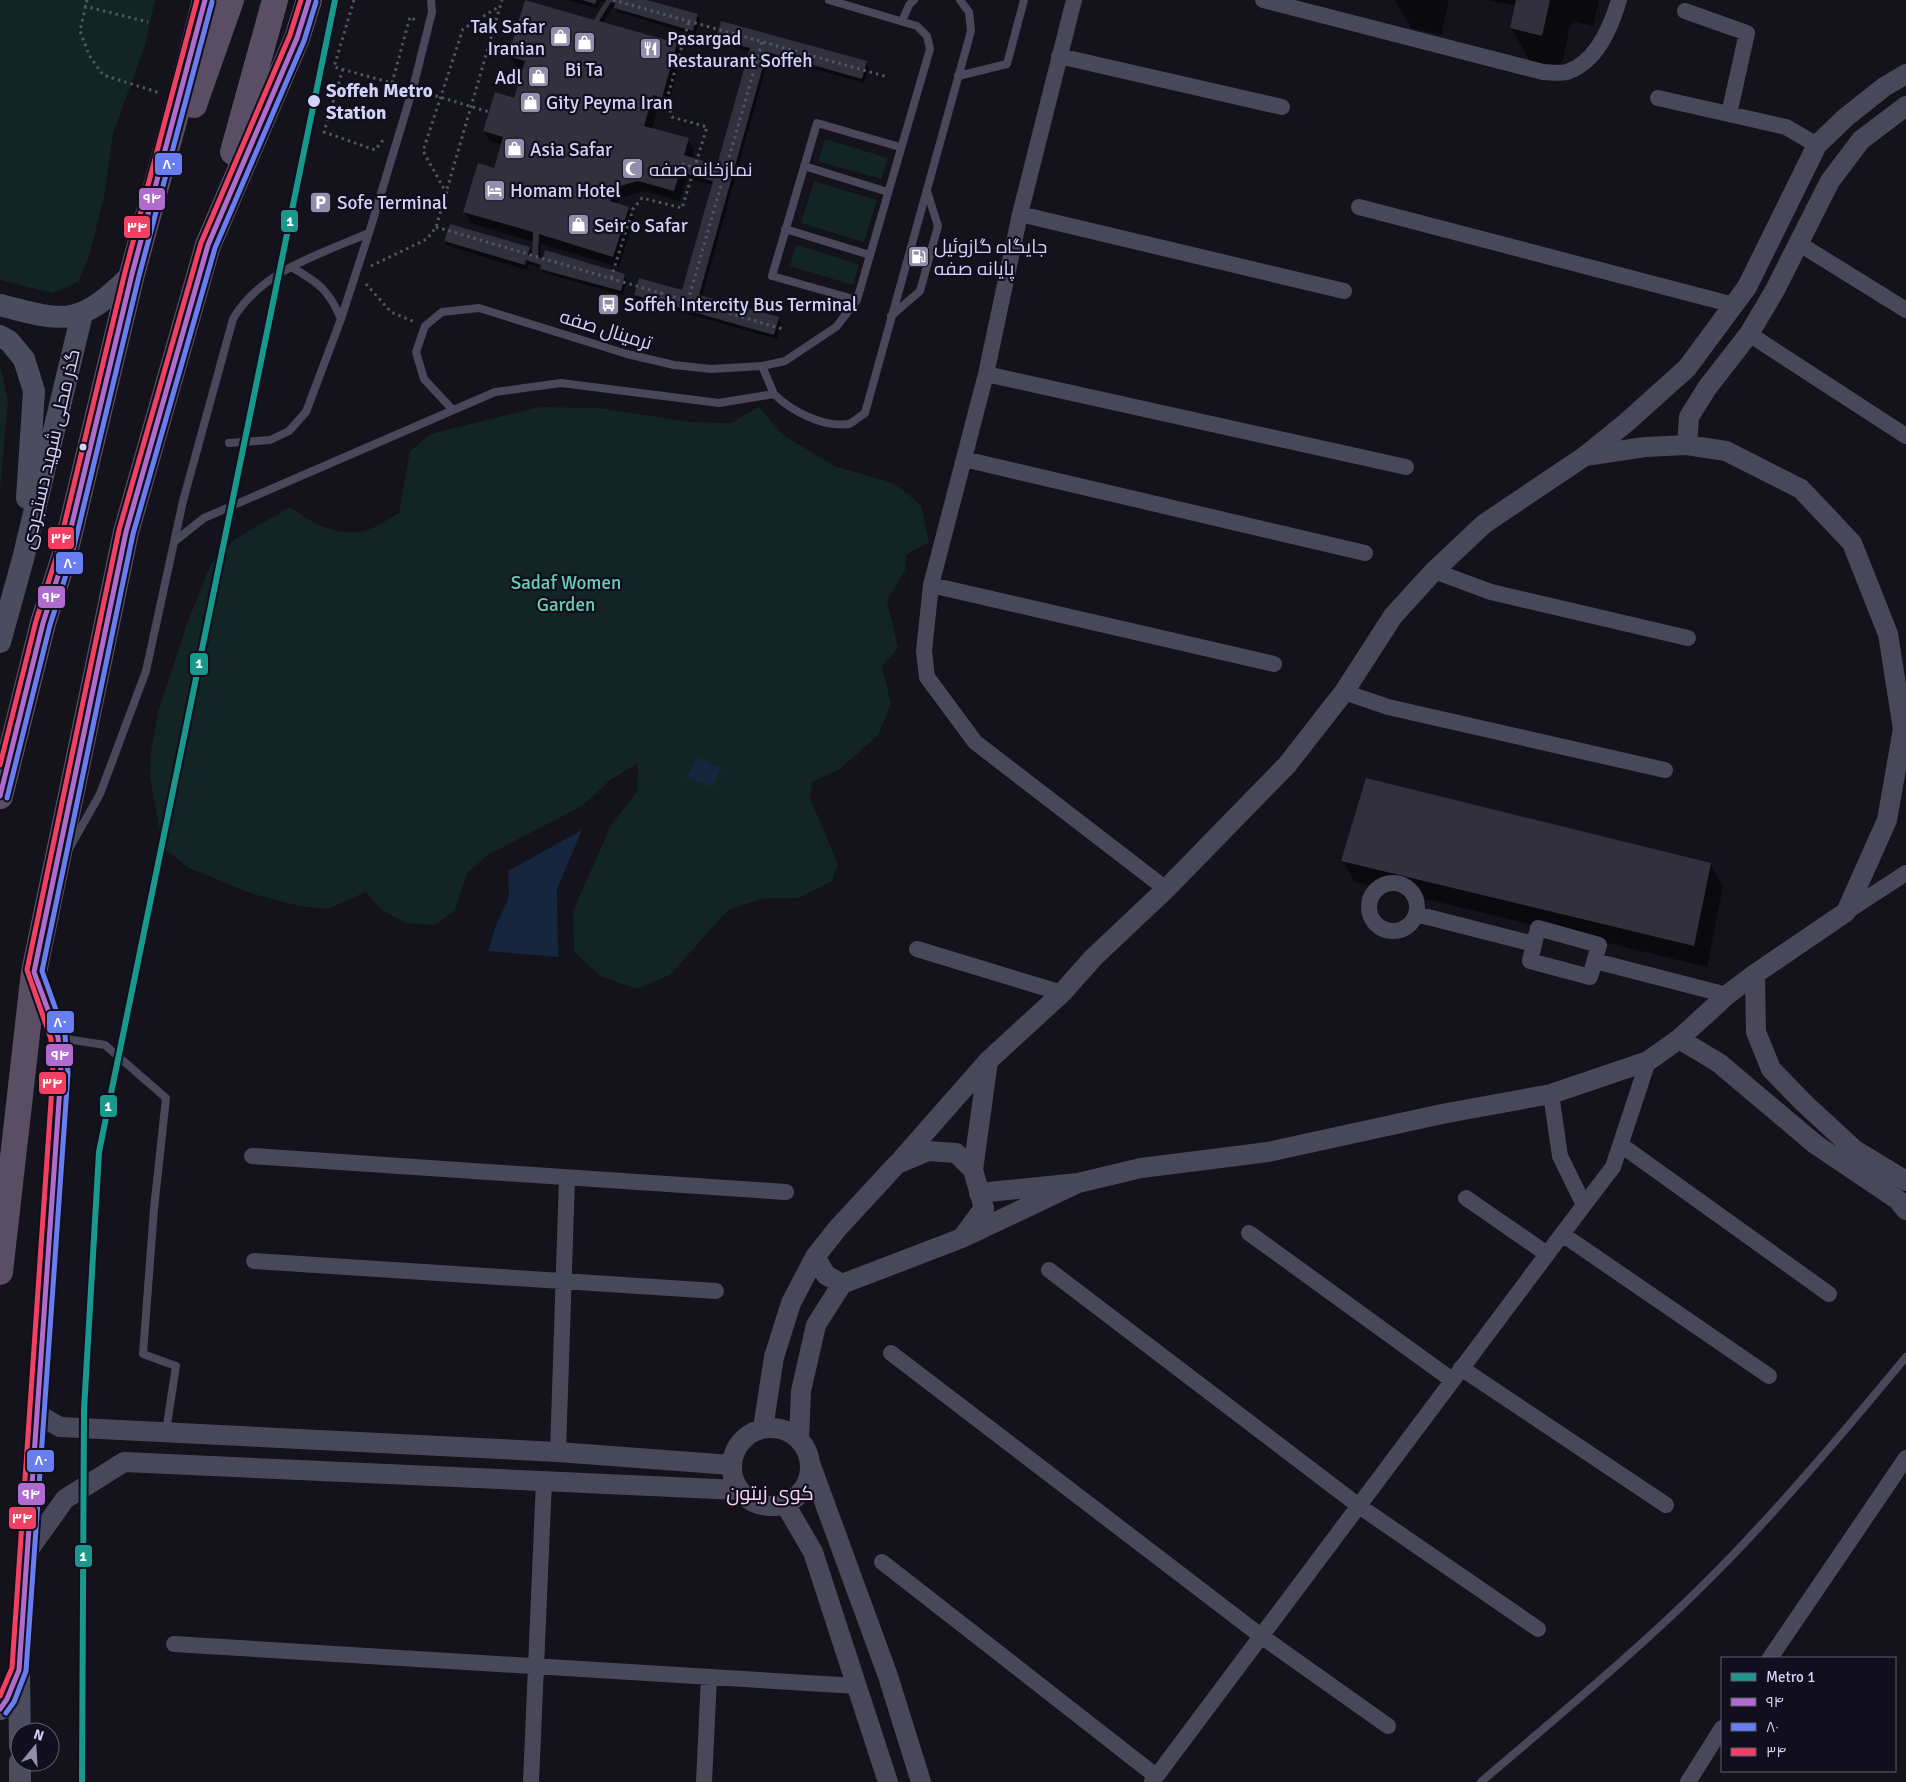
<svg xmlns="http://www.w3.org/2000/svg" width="1906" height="1782" viewBox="0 0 1906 1782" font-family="Signika,Cairo,sans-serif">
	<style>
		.green { fill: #132424 }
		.water { fill: #15263e }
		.shadow { fill: #0007 }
		.building { fill: #32303d }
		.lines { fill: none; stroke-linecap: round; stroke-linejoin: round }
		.path { stroke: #4b5861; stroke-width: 3; stroke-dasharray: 2.5 4; stroke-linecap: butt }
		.service { stroke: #49485b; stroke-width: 8 }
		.minor { stroke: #49485b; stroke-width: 16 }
		.tertiary { stroke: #49485b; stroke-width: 20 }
		.secondary { stroke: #4c4c60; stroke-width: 22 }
		.trunk { stroke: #5a4e64; stroke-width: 26 }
		.bus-1-casing { stroke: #110f1e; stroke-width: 9 }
		.bus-2-casing { stroke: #110f1e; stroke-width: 9 }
		.bus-3-casing { stroke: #110f1e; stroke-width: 9 }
		.bus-1 { stroke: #b06ccc; stroke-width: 5 }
		.bus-2 { stroke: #687eee; stroke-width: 5 }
		.bus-3 { stroke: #f24062; stroke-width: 5 }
		.metro-1-casing { stroke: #110f1e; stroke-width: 10 }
		.metro-1 { stroke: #1a988c; stroke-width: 6 }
		.stop-dot { fill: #d5d2f9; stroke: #110f1e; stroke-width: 2 }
		.labels { text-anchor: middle; stroke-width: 4.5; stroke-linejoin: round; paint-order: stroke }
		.poi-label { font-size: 19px; fill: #d5d2f9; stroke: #110f1e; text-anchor: start }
		.stop-label { font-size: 19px; font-weight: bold; fill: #d5d2f9; stroke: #110f1e; text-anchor: start }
		.street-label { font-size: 19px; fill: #d5d2f9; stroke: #110f1e }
		.park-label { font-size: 19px; fill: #67d0b2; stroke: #110f1e }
		.neighbourhood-label { font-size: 20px; fill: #fad4ed; stroke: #110f1e }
		.line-badge { stroke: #110f1e; stroke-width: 2 }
		.badge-label { font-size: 14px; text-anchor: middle; font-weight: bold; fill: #fff }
	</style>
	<rect width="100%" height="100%" fill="#14121a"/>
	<path class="green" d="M0,0H155L145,45L113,134L105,192L97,225L89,257L78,282L52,293L0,280Z
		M825,139L888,158L881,179L818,161Z
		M814,181L877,200L864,242L801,223Z
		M796,245L859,264L853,285L790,266Z
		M0,364L8,401L0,490Z
		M540,407L598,408L691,422L731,423L759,407L783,435L834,466L893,483L921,505L929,542L906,555L905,571L887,600L898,648L882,666L891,704L878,735L840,769L812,782L810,798L838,864L832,881L798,898H764L728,910L670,975L637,989L600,976L574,952L573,911L611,825L637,792L638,763L610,780L582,806L488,855L467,873L455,911L434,925L406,923L380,909L366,892L328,909L299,906L253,894L189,868L163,848L150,777L151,751L158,712L188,621L211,564L235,539L290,507C312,524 339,538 367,530C378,527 389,518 399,513L410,451L430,434Z"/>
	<path class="water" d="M697,757L721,768L712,787L687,777Z
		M582,830L557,889L558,957L488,951L496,925L509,897L508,871Z"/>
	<path class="shadow" d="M567,0H642L697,15L700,20L695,35L618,12L614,6L603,23L676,44L682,55L667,108L658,106L652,129L688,140L694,150L692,159L718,166L750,52L720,43L718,39L866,62L869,67L864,83L769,56L702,297L778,318L781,323L777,339L638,300L635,295L683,291L713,185L687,178L680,201L645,191L619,198L617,205L628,208L634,218L619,267L541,244L540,259L624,275L627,280L623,295L544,273L541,268L529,264L527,270L448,246L445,241L529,248L534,256V242L471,223L465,212L495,169L502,145L490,141L484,131L515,100L524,69L516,66L509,56L595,21L606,3L600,1L598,8Z
		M1395,0H1449L1441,35L1411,28Z
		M1487,0H1599L1593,26L1575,22L1570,27L1561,68L1530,61L1511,28L1516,6Z
		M1342,860L1710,864L1723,886L1707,967L1355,882Z"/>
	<path class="building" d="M525,0L594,20L606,0H647L698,14L693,31L614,8L615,3L611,2L599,21L677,43L662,98L653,95L644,126L689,138L684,155L717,165L750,48L716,39L721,21L867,61L862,79L767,52L699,295L779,317L774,335L634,295L639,278L682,290L713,181L680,172L674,191L638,181L613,188L610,201L629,207L613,257L539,234L538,257L543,259L545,250L625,274L621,291L540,269L541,265L526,260L525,265L444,241L450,224L530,247L528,255L532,256L533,232L463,212L478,163L494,168L503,137L483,131L495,92L514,98L525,61L508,56Z
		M582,0H597L595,4Z
		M1516,0H1550L1542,36L1510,28Z
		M1366,778L1711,863L1694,946L1341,861Z"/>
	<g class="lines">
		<path class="path" d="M87,0L80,31L89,55L103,75L160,93
			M354,0L334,67L392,83L410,17L417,21
			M613,0L888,77
			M84,6L148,22
			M343,69L324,132L375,150L384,139
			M423,92L489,112
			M682,164L724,175
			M447,194L423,151L463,29L500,6
			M436,227L783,329
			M371,266L427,239L436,227L502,0
			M611,278L633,209L642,198L682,208L707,127L672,117L667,99L689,21
			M366,284L391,312L415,322
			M688,301L762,42"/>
		<path class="service" d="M902,21L909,5L914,0
			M958,76L1007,64L1024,0
			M804,166L888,192
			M785,229L870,255
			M291,267C318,282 329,290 341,319
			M857,300L772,276L817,123L900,147
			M891,316L920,291L938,226L927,191
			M762,366L774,394
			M452,409L424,379L416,352L425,326L442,312L479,308L627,354L674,365L711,369L762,366L785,361L836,327L857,300L930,49L927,36L917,26L829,0
			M229,443L270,440L289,431L306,412L341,319L369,233
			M175,541L204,518L495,392L561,383L719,403L774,394C791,411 824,428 849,424C854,422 860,416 865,413L971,31L969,12L960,0
			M70,847L100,794L146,671L183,501L233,319C261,271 320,254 369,233L413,88L432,12L431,0
			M60,1038L105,1045L166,1098L154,1209L143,1354L176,1366L166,1431
			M1481,1782C1565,1710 1652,1639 1729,1559C1791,1495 1849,1426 1906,1357"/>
		<path class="minor" d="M1074,0L1020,214L986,374L931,585L924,651L927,677L975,742L1166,889
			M1263,0L1543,72C1550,72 1560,74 1567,72C1597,62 1611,27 1619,0
			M1685,11L1747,33L1729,114
			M1059,56L1282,107
			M1658,98L1786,127L1817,145
			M1359,207L1734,305
			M1020,214L1344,291
			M1798,243L1906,310
			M1749,334L1906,436
			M986,374L1406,467
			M964,459L1365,553
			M1434,571L1491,592L1688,638
			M931,585L1274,664
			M1344,692L1388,707L1665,770
			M1369 907a24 24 0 1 1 48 0a24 24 0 1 1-48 0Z
			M1846,912L1906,873
			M1416,914L1534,944
			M1538,928L1599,945L1590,977L1530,961Z
			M917,949L1062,993
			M1595,961L1727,995
			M1551,1094L1560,1156L1584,1205L1613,1167L1648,1061
			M1621,1145L1829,1294
			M252,1156L786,1192
			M1466,1198L1547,1254
			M1249,1233L1452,1380
			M1562,1234L1769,1376
			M254,1261L716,1291
			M1049,1270L1359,1506L1538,1629
			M891,1353L1261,1636L1388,1726
			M1461,1368L1666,1505
			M558,1452L567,1178
			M882,1562L1156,1776
			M174,1644L857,1686
			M1770,1658L1906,1458
			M531,1782L544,1481
			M704,1782L709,1677
			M1152,1782L1584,1205
			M1688,1782L1722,1728"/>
		<path class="tertiary" d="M1687,445L1689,417L1707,388L1749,334L1775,290L1830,181L1861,140L1906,106
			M1585,456L1627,422L1687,368L1747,287L1817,145L1845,118L1884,87L1906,74
			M1755,974L1756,1032L1771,1069L1804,1103L1855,1150L1906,1181
			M1679,1039L1719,1063L1815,1144L1898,1200L1906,1210
			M988,1061L1062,993L1093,958L1166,889L1287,765L1344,692L1393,616L1434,571L1484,524L1585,456L1645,447L1687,445L1726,451L1801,489L1852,543L1888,634L1903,729L1887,820L1846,912L1755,974L1727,995L1679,1039L1648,1061L1551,1094L1442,1114L1268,1152L1141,1168L1078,1183
			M928,1151L956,1153L973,1170L984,1208L962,1238L842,1284L826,1275L815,1257L837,1229L897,1164Z
			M900,1161L988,1061L973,1170
			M964,1237L1078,1183L979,1193
			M37,1414L60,1427L558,1452L731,1465
			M732 1467a39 39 0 1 1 78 0a39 39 0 1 1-78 0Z
			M763,1428L774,1357L791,1303L815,1257
			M799,1440L801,1391L816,1325L842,1284
			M810,1463L888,1676L921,1782
			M785,1504L813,1552L888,1782
			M28,1551L65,1499L124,1462L738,1490"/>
		<path class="secondary" d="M0,305C68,323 80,326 132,274
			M0,336L9,341L24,359L34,391L27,498
			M0,642L23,559L82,314
			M0,1709L17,1675
			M20,1746L19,1670L61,1072L58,1037L34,972
			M20,1762V1782"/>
		<path class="trunk" d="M194,105L231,0
			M233,152L275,0
			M0,796L43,623L64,557L132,274L180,99L205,0
			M0,1272L34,972L126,532L208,245L297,38L309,0"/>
		<defs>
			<path id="bus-1" d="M0,796L43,623L64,557L132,274L205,0
				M0,1709L7,1699L19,1670L61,1072L58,1037L34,972L126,532L208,245L297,38L309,0"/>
			<path id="bus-2" d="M7,798L50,625L71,559L139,276L212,2
				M6,1713L14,1702L26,1671L68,1073L65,1035L42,971L133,534L215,248L304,41L316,2"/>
			<path id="bus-3" d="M0,765L36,621L57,555L125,272L197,0
				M0,1696L12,1668L53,1072L51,1039L27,970L119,530L201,243L290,35L301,0"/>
		</defs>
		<use href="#bus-1" class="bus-1-casing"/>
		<use href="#bus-2" class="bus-2-casing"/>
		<use href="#bus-3" class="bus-3-casing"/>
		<use href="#bus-1" class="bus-1"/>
		<use href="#bus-2" class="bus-2"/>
		<use href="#bus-3" class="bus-3"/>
		<defs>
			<path id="metro-1" d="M82,1782L84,1410L99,1152L335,0"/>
		</defs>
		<use href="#metro-1" class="metro-1-casing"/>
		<use href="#metro-1" class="metro-1"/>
	</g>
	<defs>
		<symbol id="shop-square" viewBox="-11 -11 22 22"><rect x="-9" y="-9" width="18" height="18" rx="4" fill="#918fab" stroke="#110f1e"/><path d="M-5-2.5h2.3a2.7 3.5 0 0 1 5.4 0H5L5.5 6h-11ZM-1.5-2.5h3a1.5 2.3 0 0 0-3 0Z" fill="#fff"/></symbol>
		<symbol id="restaurant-square" viewBox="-11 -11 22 22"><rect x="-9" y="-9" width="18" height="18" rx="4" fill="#918fab" stroke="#110f1e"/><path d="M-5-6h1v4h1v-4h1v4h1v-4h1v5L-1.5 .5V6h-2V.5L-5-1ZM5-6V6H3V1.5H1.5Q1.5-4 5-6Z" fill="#fff"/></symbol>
		<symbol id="mosque-square" viewBox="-11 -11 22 22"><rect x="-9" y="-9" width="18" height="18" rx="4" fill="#918fab" stroke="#110f1e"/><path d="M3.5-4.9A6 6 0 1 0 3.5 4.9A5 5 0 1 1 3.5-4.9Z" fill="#fff"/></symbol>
		<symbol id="hotel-square" viewBox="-11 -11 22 22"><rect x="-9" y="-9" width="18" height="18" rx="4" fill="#918fab" stroke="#110f1e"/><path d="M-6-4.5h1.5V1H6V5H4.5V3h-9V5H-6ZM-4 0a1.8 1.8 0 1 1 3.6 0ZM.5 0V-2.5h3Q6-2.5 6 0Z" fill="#fff"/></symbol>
		<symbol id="parking-square" viewBox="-11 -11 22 22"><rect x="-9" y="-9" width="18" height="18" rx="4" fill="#918fab" stroke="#110f1e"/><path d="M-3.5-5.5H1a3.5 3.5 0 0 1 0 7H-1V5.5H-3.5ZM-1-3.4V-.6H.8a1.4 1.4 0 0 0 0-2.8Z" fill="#fff"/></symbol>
		<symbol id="fuel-square" viewBox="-11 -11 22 22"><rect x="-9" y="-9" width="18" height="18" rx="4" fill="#918fab" stroke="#110f1e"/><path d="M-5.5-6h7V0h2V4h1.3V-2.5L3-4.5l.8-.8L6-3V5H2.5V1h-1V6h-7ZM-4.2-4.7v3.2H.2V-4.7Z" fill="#fff"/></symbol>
		<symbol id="bus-square" viewBox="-11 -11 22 22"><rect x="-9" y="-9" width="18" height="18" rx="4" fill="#918fab" stroke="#110f1e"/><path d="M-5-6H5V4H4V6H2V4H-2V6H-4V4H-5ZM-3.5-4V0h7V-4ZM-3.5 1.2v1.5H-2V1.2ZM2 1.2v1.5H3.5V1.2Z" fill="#fff"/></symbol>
	</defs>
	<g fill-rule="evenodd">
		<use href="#shop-square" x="548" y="24" width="25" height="25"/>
		<use href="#shop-square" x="572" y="30" width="25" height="25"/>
		<use href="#restaurant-square" x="638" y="36" width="25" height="25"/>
		<use href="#shop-square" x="526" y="64" width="25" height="25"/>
		<use href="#shop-square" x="518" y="90" width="25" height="25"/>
		<use href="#shop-square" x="502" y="136" width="25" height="25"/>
		<use href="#mosque-square" x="620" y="156" width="25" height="25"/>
		<use href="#hotel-square" x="482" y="178" width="25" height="25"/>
		<use href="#parking-square" x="308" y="190" width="25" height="25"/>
		<use href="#shop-square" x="566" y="212" width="25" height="25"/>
		<use href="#fuel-square" x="906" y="244" width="25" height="25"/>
		<use href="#bus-square" x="596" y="292" width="25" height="25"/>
	</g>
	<g class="stop-dot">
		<circle cx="314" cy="101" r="7"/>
		<circle cx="83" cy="447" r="4.5"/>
	</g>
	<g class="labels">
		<g class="poi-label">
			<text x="545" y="33" text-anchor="end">Tak Safar<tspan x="545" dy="22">Iranian</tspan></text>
			<text x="667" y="45">Pasargad<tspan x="667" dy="22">Restaurant Soffeh</tspan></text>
			<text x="584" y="76" text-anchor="middle">Bi Ta</text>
			<text x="522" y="84" text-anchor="end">Adl</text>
			<text x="546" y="109">Gity Peyma Iran</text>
			<text x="530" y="156">Asia Safar</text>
			<text x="649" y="176">نمازخانه صفه</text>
			<text x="510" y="197">Homam Hotel</text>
			<text x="337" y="209">Sofe Terminal</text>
			<text x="594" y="232">Seir o Safar</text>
			<text x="934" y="253">جایگاه گازوئیل<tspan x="934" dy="22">پایانه صفه</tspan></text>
			<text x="624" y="311">Soffeh Intercity Bus Terminal</text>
		</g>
		<g class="stop-label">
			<text x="326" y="97">Soffeh Metro<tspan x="326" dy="22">Station</tspan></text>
		</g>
		<g class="street-label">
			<text transform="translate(606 329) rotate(17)" y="7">ترمینال صفه</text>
			<text transform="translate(50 449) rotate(-77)" y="7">گذر محلی شهید دستجردی</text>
		</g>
		<g class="park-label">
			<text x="566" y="589">Sadaf Women<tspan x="566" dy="22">Garden</tspan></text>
		</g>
		<g class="neighbourhood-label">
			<text x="770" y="1500">کوی زیتون</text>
		</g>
	</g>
	<g class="line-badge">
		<rect x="154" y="152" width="29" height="24" rx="5" fill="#687eee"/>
		<rect x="138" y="187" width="28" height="24" rx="5" fill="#b06ccc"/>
		<rect x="280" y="209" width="19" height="24" rx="5" fill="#1a988c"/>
		<rect x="123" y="215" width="28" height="24" rx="5" fill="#f24062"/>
		<rect x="47" y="526" width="28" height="24" rx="5" fill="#f24062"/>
		<rect x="55" y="551" width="29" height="24" rx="5" fill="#687eee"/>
		<rect x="37" y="585" width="29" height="24" rx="5" fill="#b06ccc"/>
		<rect x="189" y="652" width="20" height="24" rx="5" fill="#1a988c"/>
		<rect x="46" y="1010" width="29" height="24" rx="5" fill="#687eee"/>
		<rect x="45" y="1043" width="29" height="24" rx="5" fill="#b06ccc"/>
		<rect x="38" y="1071" width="29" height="24" rx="5" fill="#f24062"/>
		<rect x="99" y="1094" width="19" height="24" rx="5" fill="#1a988c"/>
		<rect x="26" y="1449" width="29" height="24" rx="5" fill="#687eee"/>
		<rect x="17" y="1482" width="29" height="24" rx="5" fill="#b06ccc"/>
		<rect x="8" y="1506" width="29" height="24" rx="5" fill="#f24062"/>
		<rect x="74" y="1544" width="19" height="24" rx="5" fill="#1a988c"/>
	</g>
	<g class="badge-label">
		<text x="169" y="169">۸۰</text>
		<text x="152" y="203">۹۴</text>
		<text x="290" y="226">1</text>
		<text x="137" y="232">۳۴</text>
		<text x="61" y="543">۳۴</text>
		<text x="70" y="568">۸۰</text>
		<text x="51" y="602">۹۴</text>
		<text x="199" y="668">1</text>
		<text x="60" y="1027">۸۰</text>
		<text x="60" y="1060">۹۴</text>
		<text x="52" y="1088">۳۴</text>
		<text x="108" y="1111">1</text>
		<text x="41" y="1465">۸۰</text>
		<text x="31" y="1499">۹۴</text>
		<text x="22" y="1523">۳۴</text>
		<text x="83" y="1561">1</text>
	</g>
	<rect x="1721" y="1657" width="175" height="115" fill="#110f1e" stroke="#5f5d76"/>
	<rect x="1731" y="1673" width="25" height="8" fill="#1a988c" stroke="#5f5d76"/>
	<text x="1766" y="1682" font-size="15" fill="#d5d2f9">Metro 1</text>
	<rect x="1731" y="1698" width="25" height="8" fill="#b06ccc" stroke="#5f5d76"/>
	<text x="1766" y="1707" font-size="15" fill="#d5d2f9">۹۴</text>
	<rect x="1731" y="1723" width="25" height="8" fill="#687eee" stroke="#5f5d76"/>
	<text x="1766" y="1732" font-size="15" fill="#d5d2f9">۸۰</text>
	<rect x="1731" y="1748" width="25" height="8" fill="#f24062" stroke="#5f5d76"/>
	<text x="1766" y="1757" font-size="15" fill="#d5d2f9">۳۴</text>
	<g transform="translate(35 1747) rotate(18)"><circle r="24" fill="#110f1e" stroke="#5f5d76"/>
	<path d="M0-4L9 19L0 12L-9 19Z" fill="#918fab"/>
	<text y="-8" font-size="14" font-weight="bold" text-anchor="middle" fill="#d5d2f9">N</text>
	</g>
</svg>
